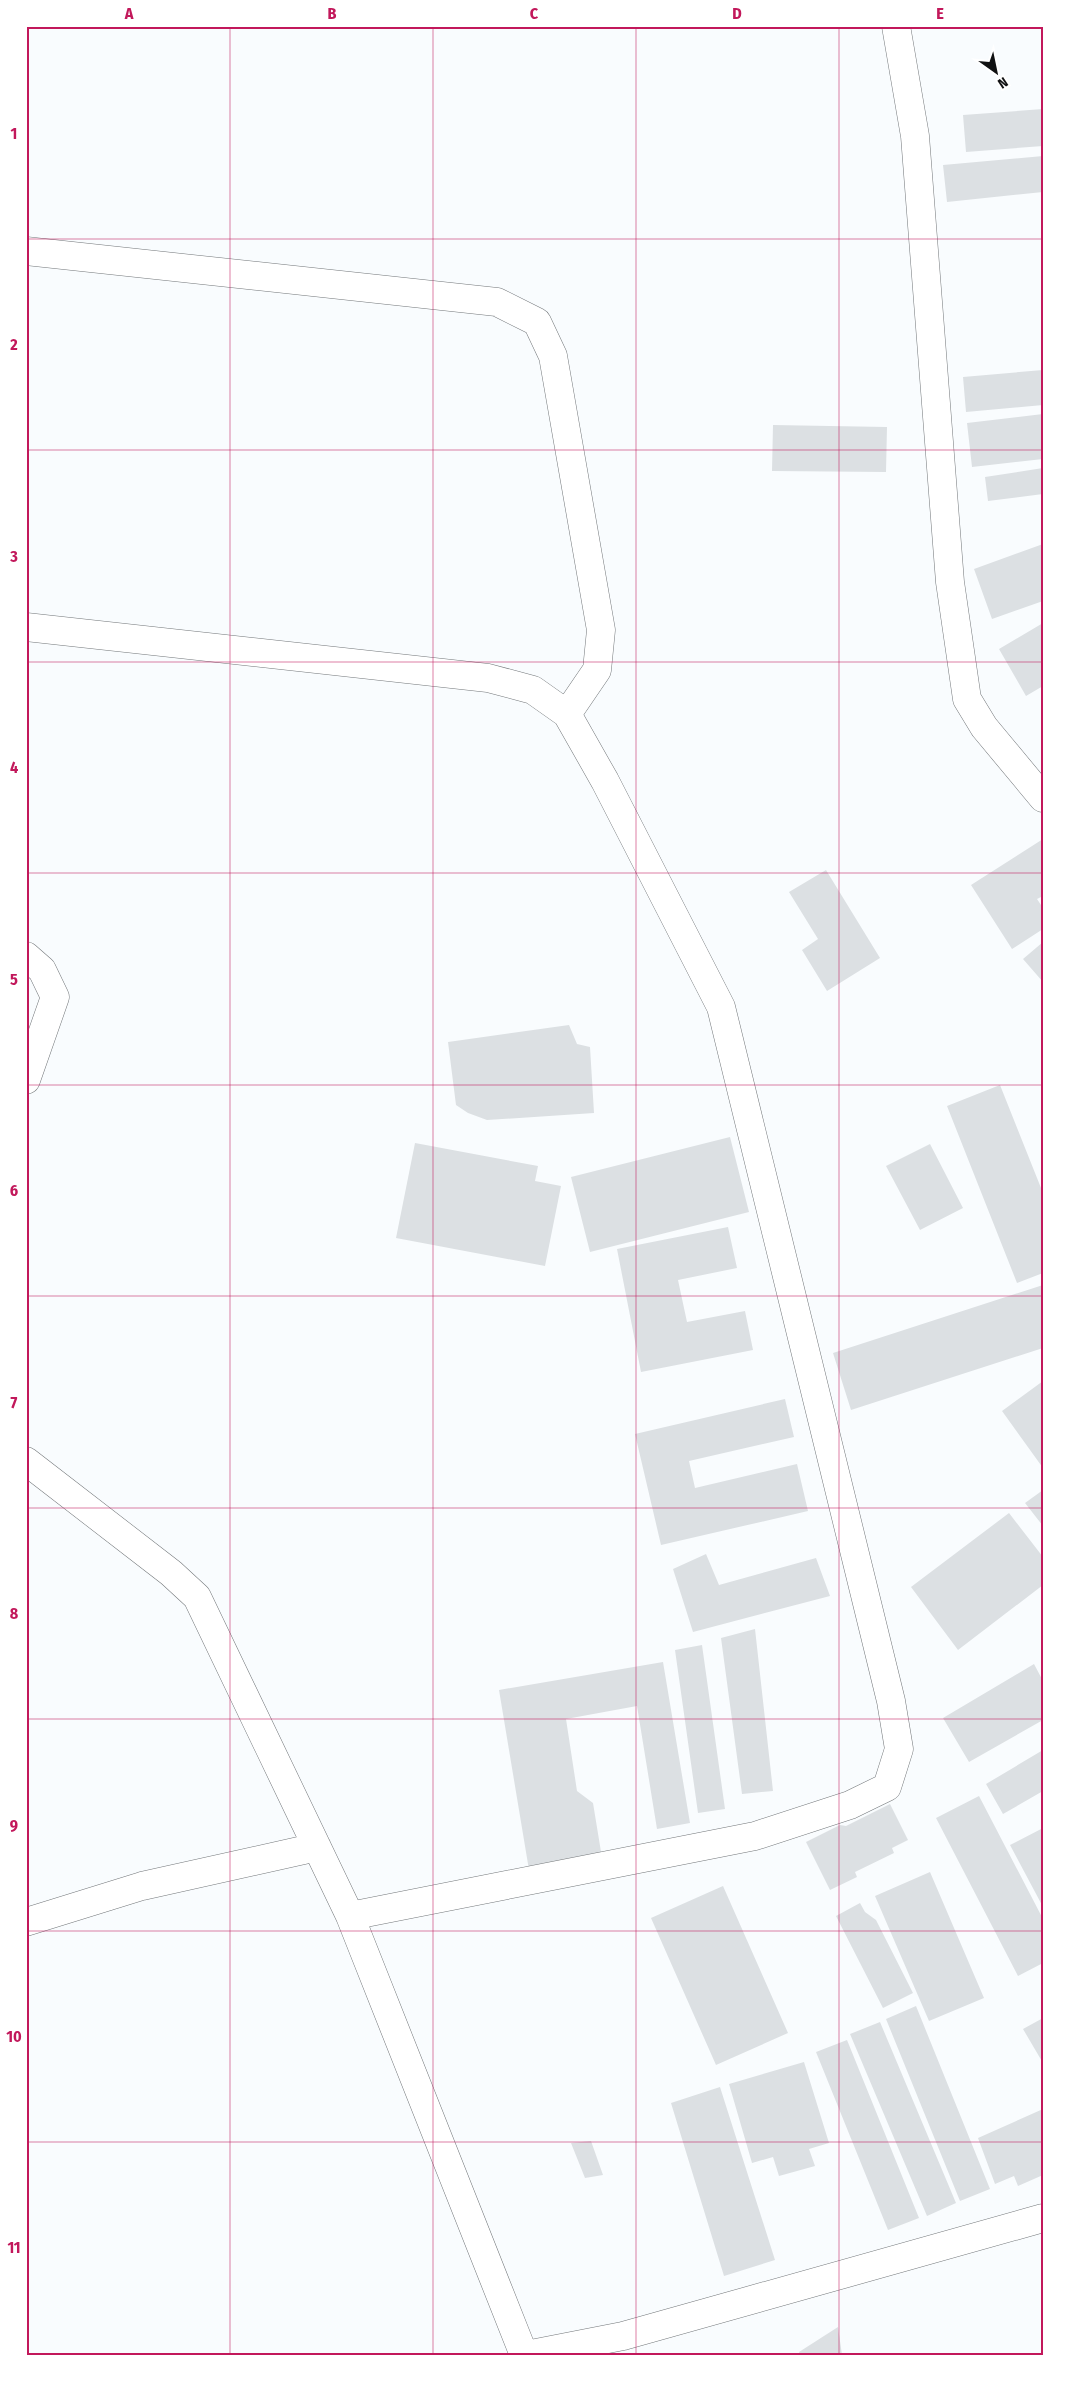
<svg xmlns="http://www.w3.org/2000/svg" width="1069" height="2381" viewBox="0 0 1069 2381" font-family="'Fira Sans Condensed',sans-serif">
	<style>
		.building { fill: #dce0e3 }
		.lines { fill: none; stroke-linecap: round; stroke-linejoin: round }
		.street-casing { stroke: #73777a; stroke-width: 29 }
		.street { stroke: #fff; stroke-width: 28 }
		.grid { fill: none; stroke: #c2185b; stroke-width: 1; stroke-opacity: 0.55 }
		.neatline { fill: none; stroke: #c2185b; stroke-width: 2 }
		.grid-label { font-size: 16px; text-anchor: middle; font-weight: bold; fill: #c2185b }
	</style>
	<rect width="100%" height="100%" fill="#f9fcfe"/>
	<path class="building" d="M1043,109V146L966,152L963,115Z
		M1043,156V192L947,202L943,165Z
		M1043,370V405L966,412L963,377Z
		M1043,414V459L972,467L967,423Z
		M773,425L887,427L886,472L772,471Z
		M1043,468V494L988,501L985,477Z
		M1043,544V601L992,619L974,569Z
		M1043,623V686L1026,696L999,649Z
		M1043,839V896L1037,899L1043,908V929L1012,949L971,885Z
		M826,870L880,958L827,991L802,950L818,939L789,892Z
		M1043,942V982L1023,959Z
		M569,1025L577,1044L590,1047L594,1113L487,1120L468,1113L456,1105L448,1042Z
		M1000,1085L1043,1193V1273L1017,1283L947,1106Z
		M730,1137L749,1212L590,1252L571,1177Z
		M415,1143L538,1166L535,1181L561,1186L545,1266L396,1238Z
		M930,1144L963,1208L920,1230L886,1166Z
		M728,1227L737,1268L678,1280L687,1322L745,1311L753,1350L641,1372L617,1249Z
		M1043,1285V1348L851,1410L833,1353Z
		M1043,1381V1468L1002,1411Z
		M785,1399L794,1437L689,1461L695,1488L797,1464L808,1511L661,1545L635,1434Z
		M1043,1490V1526L1025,1503Z
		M1009,1513L1043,1557V1585L958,1650L911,1587Z
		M706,1554L719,1585L816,1558L830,1596L693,1632L673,1569Z
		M755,1629L773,1791L742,1794L721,1638Z
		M702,1645L725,1809L698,1813L675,1650Z
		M663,1662L690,1823L657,1829L637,1706L566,1719L577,1791L593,1803L602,1858L529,1870L499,1690Z
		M1034,1664L1043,1681V1720L969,1762L943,1718Z
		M1043,1750V1791L1003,1814L986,1784Z
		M979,1796L1043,1919V1963L1018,1976L936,1818Z
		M890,1804L908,1840L892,1848L894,1853L855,1872L857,1877L830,1890L806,1842L840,1825L846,1826Z
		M1043,1828V1907L1010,1845Z
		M930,1872L984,1998L929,2021L875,1896Z
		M723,1886L788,2033L716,2065L651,1918Z
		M860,1903L865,1912L876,1920L913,1993L883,2008L836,1916Z
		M916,2006L990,2189L960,2201L886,2019Z
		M1043,2018V2063L1023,2029Z
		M880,2022L956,2203L927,2216L850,2034Z
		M847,2040L919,2218L888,2230L816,2052Z
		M804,2062L829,2143L809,2149L815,2166L779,2176L773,2157L752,2163L729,2084Z
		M720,2087L775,2260L724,2276L671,2103Z
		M1043,2109V2175L1018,2186L1014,2176L995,2184L978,2138Z
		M591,2141L603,2175L585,2178L571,2143Z
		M838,2327L842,2355H800L799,2352Z"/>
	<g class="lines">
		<defs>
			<path id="street" d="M896,26L915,136L950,582L967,699L984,727L1043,798
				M26,251L497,302L537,322L553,356L601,630L597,670L567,714
				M26,627L488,678L533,690L567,714L605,781L721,1007L891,1701L899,1749L887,1787L850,1805L755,1836L350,1916
				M26,956L42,970L55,997L26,1080
				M26,1461L171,1573L197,1597L350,1916L524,2355
				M26,1922L142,1886L317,1847
				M526,2355L623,2336L1043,2218"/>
		</defs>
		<use href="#street" class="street-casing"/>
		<use href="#street" class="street"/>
	</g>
	<path class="grid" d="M230,26V2355M433,26V2355M636,26V2355M839,26V2355M26,239H1043M26,450H1043M26,662H1043M26,873H1043M26,1085H1043M26,1296H1043M26,1508H1043M26,1719H1043M26,1931H1043M26,2142H1043"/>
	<rect width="1069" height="2381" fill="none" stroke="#ffffff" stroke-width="55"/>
	<g transform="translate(996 72) rotate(147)" stroke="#ffffff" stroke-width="4" paint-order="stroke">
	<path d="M0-4L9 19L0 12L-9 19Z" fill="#101112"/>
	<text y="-8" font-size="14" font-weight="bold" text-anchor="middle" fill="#101112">N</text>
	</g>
	<rect x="28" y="28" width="1014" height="2326" class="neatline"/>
	<g class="grid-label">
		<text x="129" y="19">A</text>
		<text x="332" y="19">B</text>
		<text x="534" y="19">C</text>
		<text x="737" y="19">D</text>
		<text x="940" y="19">E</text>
		<text x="14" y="139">1</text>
		<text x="14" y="350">2</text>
		<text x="14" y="562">3</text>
		<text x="14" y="773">4</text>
		<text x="14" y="985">5</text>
		<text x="14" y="1196">6</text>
		<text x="14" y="1408">7</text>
		<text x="14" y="1619">8</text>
		<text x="14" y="1831">9</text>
		<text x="14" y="2042">10</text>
		<text x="14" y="2253">11</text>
	</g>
</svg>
